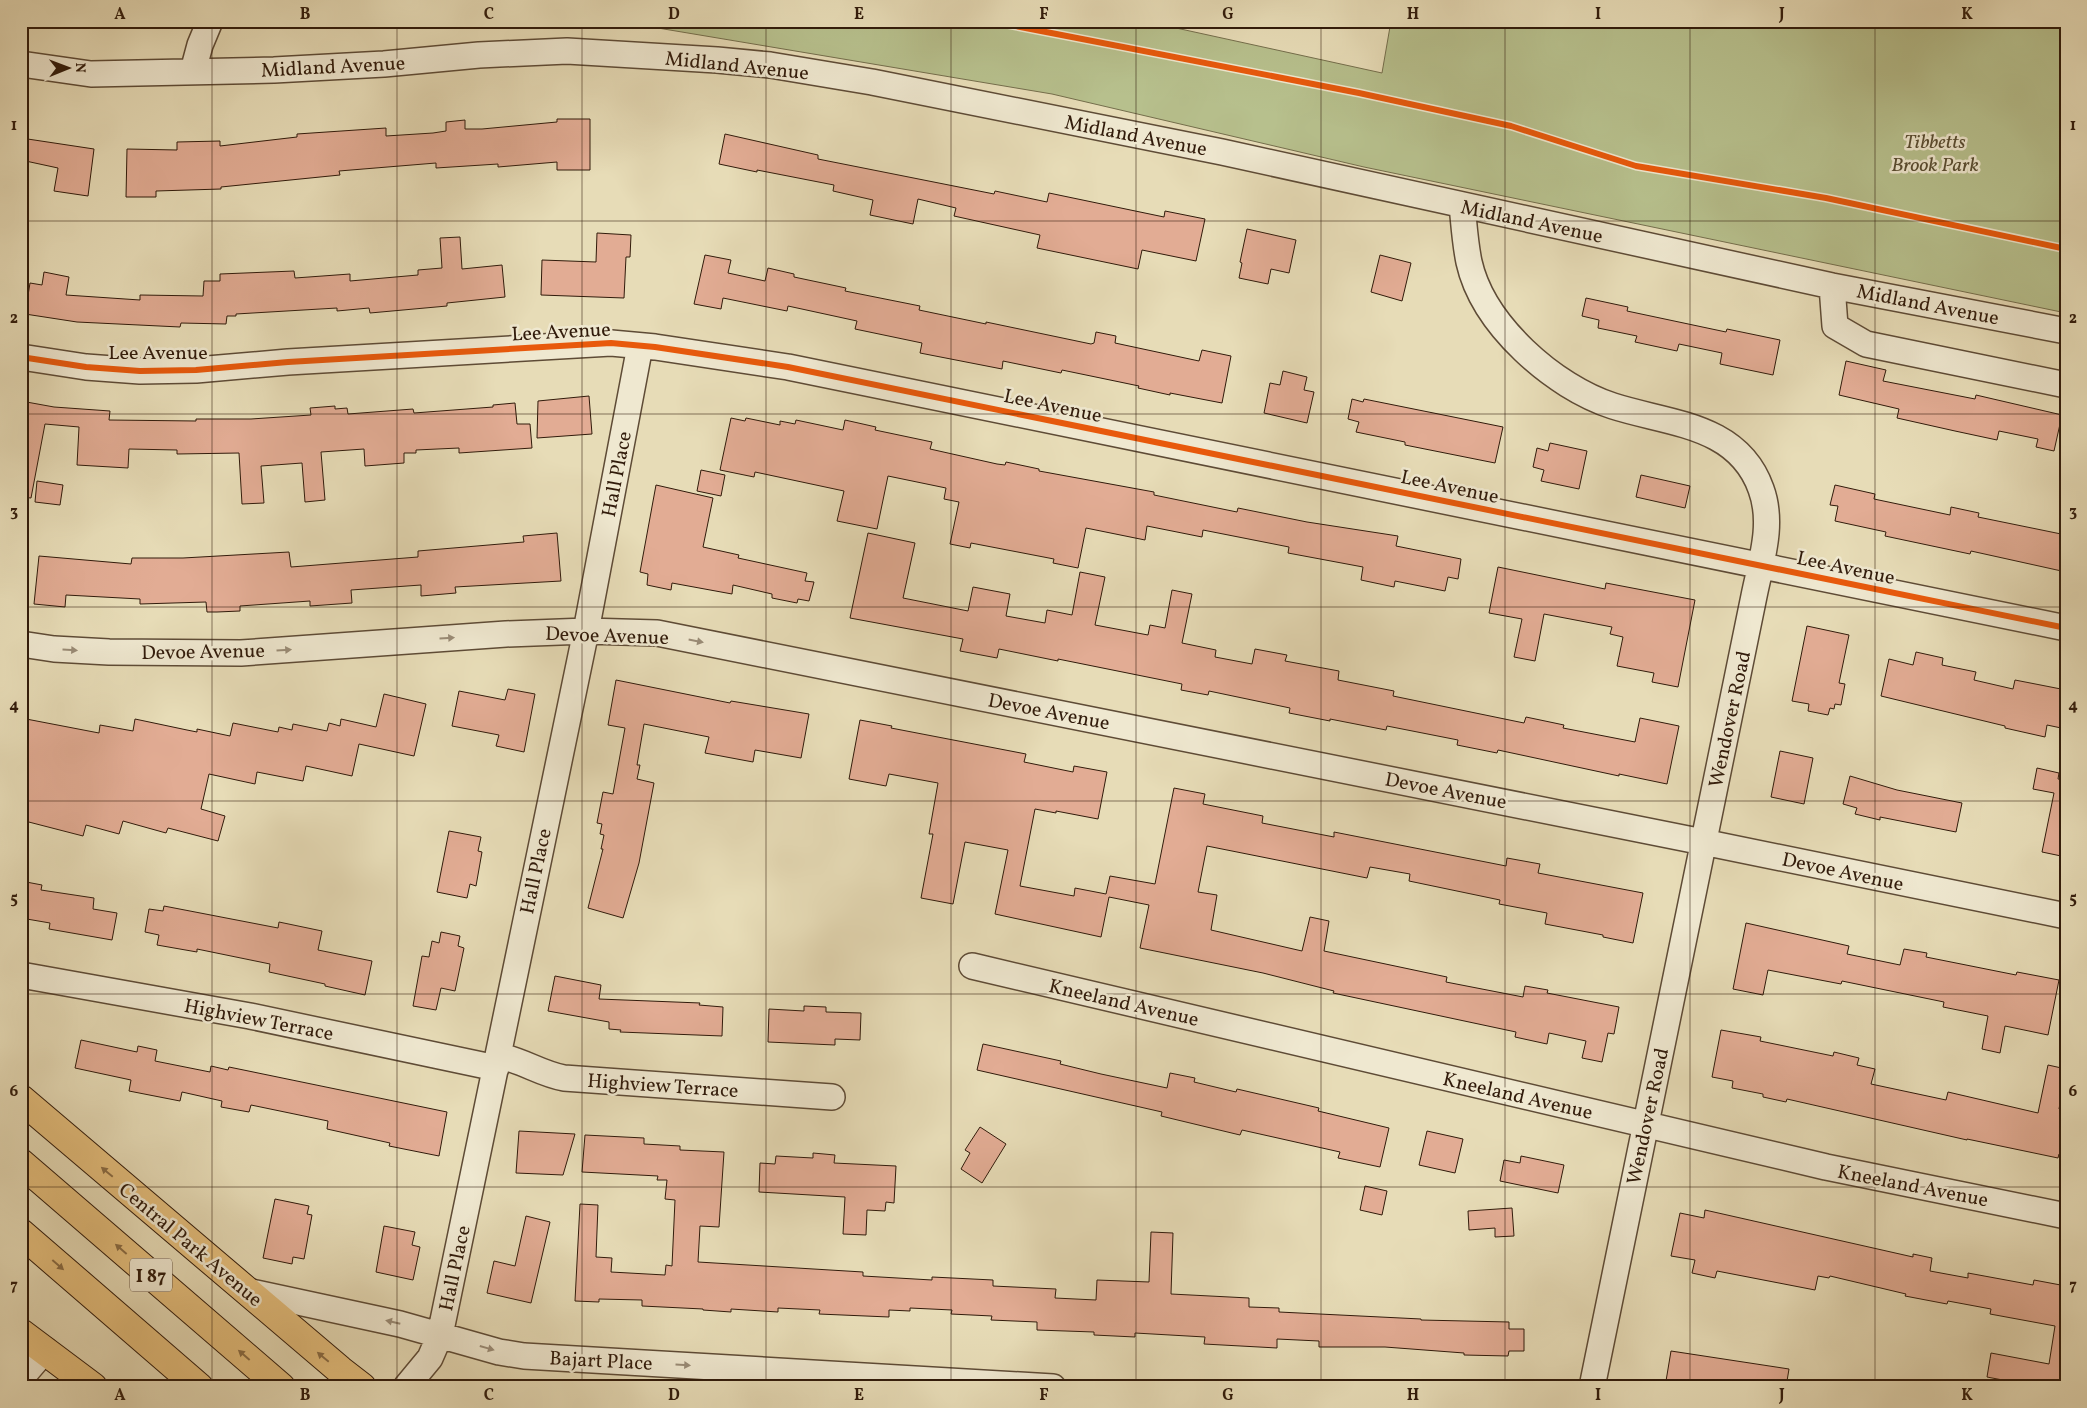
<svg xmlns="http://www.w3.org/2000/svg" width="2087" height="1408" viewBox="0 0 2087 1408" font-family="Vollkorn,serif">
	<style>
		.green { fill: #b7c08d; stroke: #746e4c }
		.building { fill: #e2ac94; stroke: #311b0b }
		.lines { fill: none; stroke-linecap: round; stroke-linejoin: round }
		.minor-casing { stroke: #5e4b36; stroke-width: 28 }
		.major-casing { stroke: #311b0b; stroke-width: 30 }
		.highway-casing { stroke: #311b0b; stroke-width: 30 }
		.minor { stroke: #efe8d0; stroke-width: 25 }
		.major { stroke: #e4be7c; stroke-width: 28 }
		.highway { stroke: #e4be7c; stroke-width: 28 }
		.cycleway-casing { stroke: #efe8d0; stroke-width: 9 }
		.cycleway { stroke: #e8590c; stroke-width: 6 }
		.oneway { fill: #9a8c77 }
		.oneway2 { fill: #8a6c44 }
		.grid { fill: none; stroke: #311b0b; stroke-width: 1; stroke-opacity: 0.55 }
		.labels { text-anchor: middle; stroke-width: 5; stroke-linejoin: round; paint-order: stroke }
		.shield { fill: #efe8d0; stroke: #6a5846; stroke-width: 1 }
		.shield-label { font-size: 19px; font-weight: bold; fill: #311b0b }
		.street-label { font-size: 20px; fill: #311b0b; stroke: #efe8d0 }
		.park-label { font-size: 20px; font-style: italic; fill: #594d32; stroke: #efe8d0 }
		.neatline { fill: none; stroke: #311b0b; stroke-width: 2 }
		.grid-label { font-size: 16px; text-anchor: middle; font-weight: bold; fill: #311b0b }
	</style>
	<rect width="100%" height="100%" fill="#e7dcb7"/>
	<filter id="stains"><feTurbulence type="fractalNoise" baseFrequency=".004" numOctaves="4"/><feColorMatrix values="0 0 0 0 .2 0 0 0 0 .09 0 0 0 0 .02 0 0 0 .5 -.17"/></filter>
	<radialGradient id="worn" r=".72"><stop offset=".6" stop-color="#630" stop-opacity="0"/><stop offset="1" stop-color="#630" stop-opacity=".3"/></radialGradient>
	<path class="green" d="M264,21H1144L1382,73L1391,21H2066V313L1364,167L1052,94L640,25L263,28Z"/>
	<path class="building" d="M557,119H590V170H557V162L498,167V164L436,168V163L339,171L340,175L221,187V189L156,191V197H126L127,149L177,150V142L220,141V146L297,137V134L386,128V136L433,133L446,131V122L465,120V129H482L557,122Z
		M725,134L818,155V159L994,194L995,191L1047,202L1049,193L1164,217L1165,211L1205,219L1196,261L1142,250L1138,269L1037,248L1040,235L954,216L956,208L918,199L913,224L870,215L873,200L833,191L834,185L757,170V172L719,164Z
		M21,138L94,149L88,196L54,191L58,168L21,160Z
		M1247,229L1296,240L1289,273L1271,269L1268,284L1239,278L1242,263L1240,262Z
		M597,233L631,235L630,257H626L624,298L541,295L542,260L596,262Z
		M460,237L462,269L502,265L505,297L447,303V306L370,313L369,308L337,311V308L236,314V316H227L226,324L181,323L180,327L77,322L25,314L30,283L42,285L44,272L69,277L66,295L140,300V295L203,296L204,281H220V274L294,271L295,278L350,274V281L418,275V270L442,268L440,238Z
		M705,255L731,260L728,273L765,281L768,268L794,274V277L846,288L845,291L920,306L919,310L986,324V322L1091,344L1094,343L1096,332L1116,336L1115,343L1199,361L1202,350L1231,356L1222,403L1170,393V395L1138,388L1139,386L1062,370L1061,373L1003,361L1002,369L920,353L922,343L855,329L857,321L788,306L787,311L723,298L721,309L694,304Z
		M1380,255L1411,263L1402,301L1371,292Z
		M1586,298L1628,307L1627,311L1726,332L1727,329L1780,340L1773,375L1720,364L1722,353L1679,344L1677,351L1635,342L1637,336L1598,328L1599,320L1582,316Z
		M1846,361L1886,370L1883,381L1975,399L1976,395L2062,415L2054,451L2036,447L2038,439L1999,431L1997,440L1955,431L1897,418L1899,409L1839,395Z
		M1283,371L1307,377L1304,390L1314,392L1307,423L1264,413L1270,383L1280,385Z
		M589,396L592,434L537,438L538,401Z
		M1352,399L1363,402L1364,399L1503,427L1495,463L1405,445V442L1356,432L1359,422L1348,419Z
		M21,401L54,407L110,411L109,420L196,421V419H251L311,415L310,408L335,406V409L347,408L348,414L413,409L414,413L493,407V405L515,403L517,424H530L532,448L459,453V448L416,450V453H404V463L365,466L364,449L321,452L325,500L305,502L302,463L261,466L264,503L242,504L239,453L177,454V450L129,449L128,468L77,465L79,427L45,424L31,498L21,497Z
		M731,418L745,421L746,418L780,425V421L795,424L796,420L843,430L845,420L876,427L875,430L932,442L930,449L997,464L1005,465L1006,462L1039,469V471L1154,492V495L1237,512L1238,508L1307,522L1398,536L1396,546L1461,559L1458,579L1448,577L1445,591L1395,581L1394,587L1361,580L1363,567L1288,553L1289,547L1203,530L1202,537L1147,526L1145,540L1086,528L1078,568L1053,563L1054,559L971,543L970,548L950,544L959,502L944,499L946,488L888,476L877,529L837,521L844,491L755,472L754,477L720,470Z
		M1550,443L1587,451L1579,489L1541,481L1544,470L1533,467L1537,448L1548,451Z
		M701,470L725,475L721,496L697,491Z
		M1641,475L1690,486L1685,508L1636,497Z
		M37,481L63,485L60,505L35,502Z
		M656,485L713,498L703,547L739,555L738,558L807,573L805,581L814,582L809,601L798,599L797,603L772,598V594L733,585L732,594L672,583L671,590L647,585L648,574L640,572Z
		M1835,485L1875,494L1874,499L1950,515L1951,507L1979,513L1978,517L2066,535V572L1971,551L1970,554L1885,536L1886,532L1835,521L1838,506L1830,505Z
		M557,533L561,581L455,587L456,593L421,596V585L351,590L352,603L310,606V601L240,606V611L217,612H207L206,602L140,604V599L66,595L65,607L34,604L39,556L131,564L132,558H183L289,552L291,567L418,557V551L524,542L523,536Z
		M868,533L915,543L903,598L968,611L973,587L1010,594L1006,616L1045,623L1047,610L1072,615L1080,572L1105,577L1095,625L1148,635L1150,625L1165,628L1172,590L1192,594L1182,643L1216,650L1215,657L1252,664L1255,649L1287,655L1285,661L1339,671L1338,680L1394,691L1393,696L1524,723L1526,717L1564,725L1563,728L1635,742L1640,718L1679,726L1667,784L1619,774V776L1498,750L1497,753L1457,745L1458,740L1387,726L1386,730L1330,719V721L1289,713L1290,708L1209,691L1208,695L1181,690L1182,684L1058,659V661L999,649L997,658L960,651L963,639L850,618Z
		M1498,567L1605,589L1606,583L1695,600L1678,687L1652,682L1654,673L1617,666L1623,637L1610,634L1612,627L1544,614L1535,661L1514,657L1522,619L1489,613Z
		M1807,626L1849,635L1839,683L1845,684L1841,705L1835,704L1834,709L1830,708L1828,715L1808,711L1809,704L1792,701Z
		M1916,652L1943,658L1942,665L1976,672L1974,680L2013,689L2015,680L2066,690V729L2047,725L2045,737L2005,728V726L1881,696L1889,659L1913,665Z
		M616,680L730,703L731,701L809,714L801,758L755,750L753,762L705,753L709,737L644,724L637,765H640L637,779L654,783L639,863L623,918L588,908L603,849H601L604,835L600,834L602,824L597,823L603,792L613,794L625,728L608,725Z
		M508,689L535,694L524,752L496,746L499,735L452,726L459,691L505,700Z
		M384,694L426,704L414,756L359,744L352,776L306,766L303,781L257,772L255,784L209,774L201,809L225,816L218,841L168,828L166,833L123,821L119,834L86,825L83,836L21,820V718L99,733L100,725L133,731L135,719L187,730L197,732V729L230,736L233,723L278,732L279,727L292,730L293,724L327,731L329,723L340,726L341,719L376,727Z
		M860,720L892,726L891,728L1026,754L1024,762L1073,772L1074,766L1107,772L1098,819L1056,811V813L1035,809L1020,886L1074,896L1075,888L1106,894L1110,876L1155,884L1174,788L1205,794L1203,804L1263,816L1262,823L1334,837V832L1506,866L1507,858L1540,864L1538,873L1643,893L1633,943L1603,937V935L1545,924L1547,913L1499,904L1500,900L1409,881L1410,874L1370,867L1367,878L1207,846L1198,892L1217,895L1211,930L1302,951L1310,917L1329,921L1324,951L1447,977L1446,982L1523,997L1525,986L1548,990L1547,993L1619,1007L1614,1034L1608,1033L1602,1062L1582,1058L1586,1041L1549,1033L1547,1044L1515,1037L1516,1032L1333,993L1334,991L1263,973L1140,948L1149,905L1109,897L1101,937L995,914L1008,850L965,842L953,904L921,898L933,834H929L938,783L889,774L886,786L849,779Z
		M1780,751L1813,758L1804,804L1771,797Z
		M2037,768L2059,773L2058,779L2066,780V857L2042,852L2054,793L2033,789Z
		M1850,776L1897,790L1962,803L1956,832L1880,817V820L1855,814L1857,808L1843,804Z
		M449,831L481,837L478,851L482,852L476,886L470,884L467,898L437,892Z
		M21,881L42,885L41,890L94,898L93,909L117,913L112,940L49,929L50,923L21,918Z
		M164,906L278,928L279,922L322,931L318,950L372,961L365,995L325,986V984L269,972L270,964L197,949V952L157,945L159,935L145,932L149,909L163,911Z
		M1746,923L1849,946L1847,954L1900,965L1904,949L1927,953L1926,957L2016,975L2017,972L2059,980L2048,1035L2005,1026L2000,1053L1982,1049L1988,1016L1943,1007L1944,1002L1842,981L1841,984L1768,970L1763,995L1733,989Z
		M441,932L460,936L458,946L464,948L455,991L441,988L436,1010L413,1006L422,956L429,957L432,941L439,943Z
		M555,976L601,985L599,999L700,1003L699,1005L723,1007L722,1036L620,1032L621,1030L609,1029V1022L548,1011Z
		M804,1006L826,1007V1012L861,1013L860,1040L835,1039V1045L768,1042L769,1009L804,1011Z
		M1721,1030L1761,1037L1760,1041L1833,1056L1834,1052L1859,1058L1857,1065L1875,1069L1871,1084L1946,1100L1948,1092L2038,1113L2048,1065L2066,1069L2059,1109L2066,1111V1156L2059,1154L2058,1158L1967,1139V1140L1787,1099L1786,1102L1763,1097V1094L1732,1088L1733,1081L1712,1077Z
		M81,1040L137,1052L138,1046L157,1050L155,1061L210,1072L211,1066L228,1070L229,1067L447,1112L439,1156L389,1146L390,1143L327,1129L328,1121L251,1105L249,1112L221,1107L222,1101L182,1092L180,1101L129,1091L131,1080L75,1068Z
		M983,1044L1061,1061L1060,1064L1101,1074L1167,1088L1170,1073L1195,1078L1194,1082L1236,1092L1237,1089L1319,1108L1318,1111L1389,1128L1380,1167L1338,1158L1340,1152L1242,1130L1240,1135L1161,1116L1162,1112L977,1070Z
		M980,1127L1006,1144L982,1183L961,1169L970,1153L965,1150Z
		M519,1131L575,1134L563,1175L516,1173Z
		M1427,1131L1463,1139L1455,1173L1419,1165Z
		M585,1135L644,1138V1144L680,1146V1150L724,1152L719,1227L700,1226L698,1262L863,1272V1276L932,1280V1277L993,1280V1286L1056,1289L1055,1298L1096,1300L1097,1280L1149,1282L1151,1232L1173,1233L1171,1294L1249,1298V1307L1279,1308V1312L1421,1319V1320L1509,1322V1329H1524V1351H1509L1508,1356L1464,1355V1353L1385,1347H1319V1341L1277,1339V1348L1204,1344L1205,1337L1135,1333V1337L1094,1335V1332L1037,1330V1322L991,1320L992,1316L951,1314L952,1310L910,1308V1311L889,1310V1317L819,1314L820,1310L778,1308V1312L731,1309V1312L703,1310V1309L642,1306V1300L599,1299V1302L575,1301L580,1204L598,1205L596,1257L612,1258L611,1272L665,1275L666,1265L672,1266L675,1200L665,1199L667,1180H657L658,1176L582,1172Z
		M813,1153L835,1155L834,1163L896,1166L894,1203L886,1202L885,1211L867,1210L866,1235L843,1234L845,1197L759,1192L760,1163L775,1164L776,1156L813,1158Z
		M1521,1156L1564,1165L1558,1193L1500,1181L1504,1160L1520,1163Z
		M1365,1186L1387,1191L1382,1215L1360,1210Z
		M275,1199L309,1206L307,1214L312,1215L304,1259L293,1257L292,1264L263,1258Z
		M1512,1208L1514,1236L1495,1237V1228L1469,1230L1468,1211Z
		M1705,1210L1913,1257V1254L1932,1258L1930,1271L1968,1278V1273L2033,1285L2034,1280L2066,1286V1387H2039L1987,1377L1991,1353L2049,1364L2055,1326L1990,1314L1991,1309L1948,1301L1947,1304L1905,1296L1906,1294L1830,1276L1829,1278L1818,1276L1815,1290L1717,1271L1715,1278L1692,1273L1695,1260L1671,1256L1680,1213L1704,1218Z
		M526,1216L550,1222L531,1303L487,1293L494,1261L515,1266Z
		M384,1226L415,1232L412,1245L420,1247L413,1280L376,1272Z
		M1671,1351L1789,1369L1786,1387H1706L1666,1381Z"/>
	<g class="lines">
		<defs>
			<path id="minor" d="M21,64L91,74L274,70L384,64L479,55L567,51L717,60L770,65L872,82L1222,152L1832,286L2066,331
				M193,71L200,45L210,21
				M1462,205C1464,224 1465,243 1469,262C1483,325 1554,387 1613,406C1669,424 1738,424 1761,489C1774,524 1761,561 1754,596L1592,1387
				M1832,286L1835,326L1866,344L2066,385
				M21,357L86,367L140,371L196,370L288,362L611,343L655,347L788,367L2066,628
				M21,644L54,649L109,652L241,653L506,634L586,631L657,633L1703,842L2066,916
				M972,966L1826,1167L2066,1216
				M21,975L250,1016L496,1068
				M499,1056C522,1060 541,1074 564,1078L832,1097
				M247,1291L400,1324L499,1352L524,1356L1053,1387
				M21,1378L45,1350
				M406,1387L430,1358L440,1335L586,631L640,346"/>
			<path id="major" d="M21,1099L340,1370L362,1387
				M21,1333L93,1387"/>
			<path id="highway" d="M21,1163L281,1387
				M21,1233L199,1387"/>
		</defs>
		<use href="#minor" class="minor-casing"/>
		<use href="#major" class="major-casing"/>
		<use href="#highway" class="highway-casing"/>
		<use href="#minor" class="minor"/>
		<use href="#major" class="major"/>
		<use href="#highway" class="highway"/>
		<defs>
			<path id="cycleway" d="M990,21L1359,93L1511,126L1636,166L1826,198L2066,249
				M21,357L86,367L140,371L196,370L288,362L611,343L655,347L788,367L2066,628"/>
		</defs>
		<use href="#cycleway" class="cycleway-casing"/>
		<use href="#cycleway" class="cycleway"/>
	</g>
	<defs><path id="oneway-solid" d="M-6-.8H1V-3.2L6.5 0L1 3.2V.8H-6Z" transform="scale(1.25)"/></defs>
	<g class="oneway">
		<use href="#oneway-solid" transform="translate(447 638) rotate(-4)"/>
		<use href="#oneway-solid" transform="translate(696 641) rotate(11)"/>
		<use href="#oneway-solid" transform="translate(70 650) rotate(3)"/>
		<use href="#oneway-solid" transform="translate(284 650) rotate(-4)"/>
		<use href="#oneway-solid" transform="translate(393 1322) rotate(-167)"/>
		<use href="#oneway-solid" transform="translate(487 1348) rotate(16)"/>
		<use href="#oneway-solid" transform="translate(683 1365) rotate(3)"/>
	</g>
	<g class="oneway2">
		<use href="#oneway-solid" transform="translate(107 1172) rotate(-140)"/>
		<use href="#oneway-solid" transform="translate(121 1249) rotate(-139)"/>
		<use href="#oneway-solid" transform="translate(58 1265) rotate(41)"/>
		<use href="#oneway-solid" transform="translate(244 1355) rotate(-139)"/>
		<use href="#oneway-solid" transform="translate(323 1357) rotate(-140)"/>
	</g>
	<path class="grid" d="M212,21V1387M397,21V1387M582,21V1387M766,21V1387M951,21V1387M1136,21V1387M1321,21V1387M1505,21V1387M1690,21V1387M1875,21V1387M21,221H2066M21,414H2066M21,607H2066M21,801H2066M21,994H2066M21,1187H2066"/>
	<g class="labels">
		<rect class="shield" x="130" y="1258.5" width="42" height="33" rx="4"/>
		<g class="shield-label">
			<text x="151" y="1282">I 87</text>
		</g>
		<g class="street-label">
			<text transform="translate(737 65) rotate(6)" y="7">Midland Avenue</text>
			<text transform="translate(333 66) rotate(-3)" y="7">Midland Avenue</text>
			<text transform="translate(1136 135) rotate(11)" y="7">Midland Avenue</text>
			<text transform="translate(1532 221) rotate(12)" y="7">Midland Avenue</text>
			<text transform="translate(1928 304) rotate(11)" y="7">Midland Avenue</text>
			<text transform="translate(561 331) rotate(-3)" y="7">Lee Avenue</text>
			<text x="158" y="359">Lee Avenue</text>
			<text transform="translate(1053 405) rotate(12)" y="7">Lee Avenue</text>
			<text transform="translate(616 474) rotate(-79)" y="7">Hall Place</text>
			<text transform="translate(1450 486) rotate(12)" y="7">Lee Avenue</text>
			<text transform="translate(1846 567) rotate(12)" y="7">Lee Avenue</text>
			<text transform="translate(607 635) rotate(2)" y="7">Devoe Avenue</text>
			<text transform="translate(203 651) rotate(-1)" y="7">Devoe Avenue</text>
			<text transform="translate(1049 711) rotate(11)" y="7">Devoe Avenue</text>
			<text transform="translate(1729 719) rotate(-78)" y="7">Wendover Road</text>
			<text transform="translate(1446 790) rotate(11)" y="7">Devoe Avenue</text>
			<text transform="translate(535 871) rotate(-78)" y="7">Hall Place</text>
			<text transform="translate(1843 871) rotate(12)" y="7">Devoe Avenue</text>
			<text transform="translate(1124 1002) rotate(13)" y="7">Kneeland Avenue</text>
			<text transform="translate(259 1019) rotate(11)" y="7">Highview Terrace</text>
			<text transform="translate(663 1085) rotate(4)" y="7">Highview Terrace</text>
			<text transform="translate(1518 1095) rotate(13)" y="7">Kneeland Avenue</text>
			<text transform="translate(1647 1116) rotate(-78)" y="7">Wendover Road</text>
			<text transform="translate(1913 1185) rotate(11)" y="7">Kneeland Avenue</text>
			<text transform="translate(191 1244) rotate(40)" y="7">Central Park Avenue</text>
			<text transform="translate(454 1268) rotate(-78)" y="7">Hall Place</text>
			<text transform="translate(601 1360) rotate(3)" y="7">Bajart Place</text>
		</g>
		<g class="park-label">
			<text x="1935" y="148">Tibbetts<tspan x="1935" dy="23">Brook Park</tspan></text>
		</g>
	</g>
	<rect width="2087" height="1408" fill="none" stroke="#e7dcb7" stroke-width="55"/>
	<g transform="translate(68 68) rotate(89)" stroke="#efe8d0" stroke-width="4" paint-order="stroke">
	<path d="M0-4L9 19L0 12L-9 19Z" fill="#311b0b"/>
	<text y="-8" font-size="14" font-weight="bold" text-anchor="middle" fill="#311b0b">N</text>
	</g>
	<rect x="28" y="28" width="2032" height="1352" class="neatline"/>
	<g class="grid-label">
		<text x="120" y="19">A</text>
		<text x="305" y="19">B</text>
		<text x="489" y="19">C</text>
		<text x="674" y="19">D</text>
		<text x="859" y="19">E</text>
		<text x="1044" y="19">F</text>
		<text x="1228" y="19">G</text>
		<text x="1413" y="19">H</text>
		<text x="1598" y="19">I</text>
		<text x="1782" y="19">J</text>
		<text x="1967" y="19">K</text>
		<text x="14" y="130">1</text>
		<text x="2073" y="130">1</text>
		<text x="14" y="323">2</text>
		<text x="2073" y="323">2</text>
		<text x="14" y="516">3</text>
		<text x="2073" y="516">3</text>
		<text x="14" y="710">4</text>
		<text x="2073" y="710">4</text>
		<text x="14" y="903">5</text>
		<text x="2073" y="903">5</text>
		<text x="14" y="1096">6</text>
		<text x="2073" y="1096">6</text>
		<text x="14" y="1290">7</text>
		<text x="2073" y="1290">7</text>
		<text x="120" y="1400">A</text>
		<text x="305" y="1400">B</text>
		<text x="489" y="1400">C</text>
		<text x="674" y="1400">D</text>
		<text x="859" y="1400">E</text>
		<text x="1044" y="1400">F</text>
		<text x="1228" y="1400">G</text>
		<text x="1413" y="1400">H</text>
		<text x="1598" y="1400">I</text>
		<text x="1782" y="1400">J</text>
		<text x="1967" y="1400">K</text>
	</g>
	<rect width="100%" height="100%" filter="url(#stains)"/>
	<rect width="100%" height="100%" fill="url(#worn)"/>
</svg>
